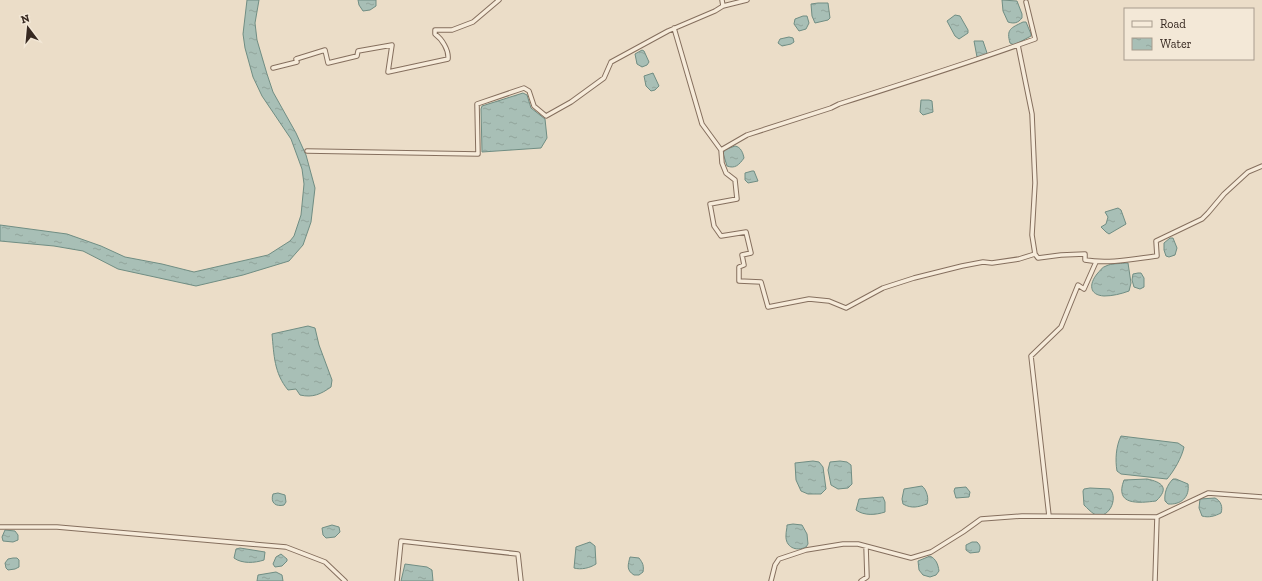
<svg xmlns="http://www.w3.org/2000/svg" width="1262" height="581" viewBox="0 0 1262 581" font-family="'Zilla Slab',serif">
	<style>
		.water { fill: url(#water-ripples); stroke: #708d83 }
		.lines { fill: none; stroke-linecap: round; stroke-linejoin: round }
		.street-casing { stroke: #856f5e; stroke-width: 5.5 }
		.street { stroke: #f6ebda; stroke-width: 3.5 }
	</style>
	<defs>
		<pattern id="water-ripples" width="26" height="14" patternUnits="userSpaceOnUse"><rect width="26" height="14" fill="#a8bfb6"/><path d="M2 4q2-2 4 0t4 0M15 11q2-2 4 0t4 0" fill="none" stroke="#91a49c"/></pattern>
	</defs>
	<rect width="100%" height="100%" fill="#ebddc8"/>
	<path class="water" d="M247,0H259L255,23L257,40L267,74L273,92L296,133L306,155L315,188L311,222L303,245L289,261L243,275L196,286L118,269L83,251L54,246L0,241V225L67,234L101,246L125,257L162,264L194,272L268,255L290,241L294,236L301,215L304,184L302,169L291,139L262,96L253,77L245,48L243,34Z
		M358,0H376V6L370,10L363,11L359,5Z
		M1002,0L1017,1L1022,14V18C1018,23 1014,24 1008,22L1003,11Z
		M818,3H828L830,18L828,20L815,23L812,16L811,4Z
		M955,15L960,16L968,30V33L959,39L955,36L947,21Z
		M803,16H807L809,23L806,29L799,31L794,24L795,19Z
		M1023,22H1026L1031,34V36L1014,45L1010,43C1006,29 1011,28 1023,22Z
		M789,37L793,38L794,42L791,44L782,46L778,43L780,39Z
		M974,41H983L987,53L983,56L977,57Z
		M642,50L644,51L649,62L647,65L642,67L637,64L635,54Z
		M653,73L659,86L655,90L651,91L646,86L644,76Z
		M523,93L527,95L531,108L545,119L547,138L541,148L482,152L481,109L482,106Z
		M921,100H929L932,101L933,112L923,115L920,112Z
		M735,146C741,147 743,153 744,158C739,165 735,169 727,166L723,153L724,150Z
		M752,171H754L758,181L748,183L745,180V173Z
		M1118,208L1121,210L1126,224L1109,234L1106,232L1101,227L1106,224L1108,217L1105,212Z
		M1170,238H1173L1177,248L1175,255L1169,257L1166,256L1164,250V243Z
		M1125,263H1128L1131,283L1129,291C1121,294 1112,296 1104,296C1089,295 1089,284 1097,274C1100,271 1102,267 1106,266C1112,263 1119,264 1125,263Z
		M1138,273H1141L1144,278V287L1140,289L1134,287L1132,280L1133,274Z
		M308,326L315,328L319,345L332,380L331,387C321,394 313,398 300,395L296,389L288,390C274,373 274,355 272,334Z
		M1121,436L1178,443L1184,447C1182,457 1174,471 1167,479L1121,474L1117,471C1115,460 1116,446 1121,436Z
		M813,461L819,462L823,467L826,489L821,494H808L801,491L796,480L795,463Z
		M840,461L847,462L851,465L852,484L848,488L838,489L831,485L828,470L830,462Z
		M1147,479C1162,482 1170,488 1156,501C1139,503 1114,506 1124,480Z
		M1173,479H1176L1188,484C1190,497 1181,505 1168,504L1165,501C1164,493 1167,485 1173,479Z
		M922,486C927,490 929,499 927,504C918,507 912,509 903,504L902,499L904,489Z
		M966,487L970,492L969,497L956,498L954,491L955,488Z
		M1090,488L1110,489C1119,499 1108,521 1094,514C1091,512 1087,508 1084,505L1083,491L1084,489Z
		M278,493L285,495L286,502L284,505C276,507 270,503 273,494Z
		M883,497L885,502V512C876,515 864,516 856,510L859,499Z
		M1215,498C1221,501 1223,507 1221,513C1215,516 1209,518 1202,516L1199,508L1200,499Z
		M793,524L802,525L807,534L808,544L806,547C796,552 785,547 786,535C786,531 787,529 787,525Z
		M332,525L339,527L340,532L335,537L326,538L323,535L322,528Z
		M5,530L15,531L18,535V540L13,542L3,541L2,537Z
		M590,542L595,546L596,564C590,568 581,570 574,568L576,547Z
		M972,542H977C980,545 981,547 979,552L970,553L966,550V545Z
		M240,548L265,552L264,560C255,563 242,564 234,558L236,549Z
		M281,554L287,559V561L282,566L275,567L273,564L276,557Z
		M930,556C936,559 938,564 939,571L936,575L930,577L923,575L919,570L918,561Z
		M630,557L639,558C643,563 644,566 643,572L639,575H634C626,570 628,565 630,557Z
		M13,558H17L19,560V567L15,569L8,570L6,568L5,563L8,559Z
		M405,564L427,567L432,570L433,581H401Z
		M276,572L282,575L283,581H257L258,575Z"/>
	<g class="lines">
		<defs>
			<path id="street" d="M1026,2L1035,39L1018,45L1032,114L1035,183L1032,235L1035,254L1038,258L1061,255L1085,254V260C1109,264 1133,259 1157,256L1156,241L1202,219L1208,213L1224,194L1248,172L1262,166
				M723,6L747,0
				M674,28L702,124L721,150L722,163L726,173L735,180L737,199L710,204L714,226L721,236L746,232L751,253L742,255L744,265L739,267V281L761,282L768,307L809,299L829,301L846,308L883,288L914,278L962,266L983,262L992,263L1019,259L1035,254
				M273,68L297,62L296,59L325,50L328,63L357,56L358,51L392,45L388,72L448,59C449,50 442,39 435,34V30H452L473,22L499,0
				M721,150L747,135L831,108L839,104C899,85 959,66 1018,45
				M307,151L478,154L477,104L524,88L529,91L534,106L546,116L571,102L604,78L611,62L668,31L715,11L723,6L722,0
				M1049,516L1031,356L1061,327L1078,285L1084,289L1096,262
				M0,527H57L286,547L325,562L345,581
				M397,581L401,541L518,554L521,581
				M771,581L775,565L779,559L806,550L843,544H858L911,558L931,552L963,532L981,519L1022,516L1157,517L1208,493L1262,497
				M861,581L867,577L866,546
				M1155,581L1157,517"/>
		</defs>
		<use href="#street" class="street-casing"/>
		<use href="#street" class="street"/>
	</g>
	<rect x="1124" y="8" width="130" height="52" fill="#f3e8d7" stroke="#a89c8e"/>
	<rect x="1132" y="21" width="20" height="6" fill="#f6ebda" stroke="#a89c8e"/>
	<text x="1160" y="28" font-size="12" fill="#372921">Road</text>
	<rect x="1132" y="38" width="20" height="12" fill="url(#water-ripples)" stroke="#a89c8e"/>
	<text x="1160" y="48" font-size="12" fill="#372921">Water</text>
	<g transform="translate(28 28) rotate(344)" stroke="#f3e8d7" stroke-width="3" paint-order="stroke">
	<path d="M0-3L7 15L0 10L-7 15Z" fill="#372921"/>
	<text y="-6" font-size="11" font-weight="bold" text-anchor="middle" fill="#372921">N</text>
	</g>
</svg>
